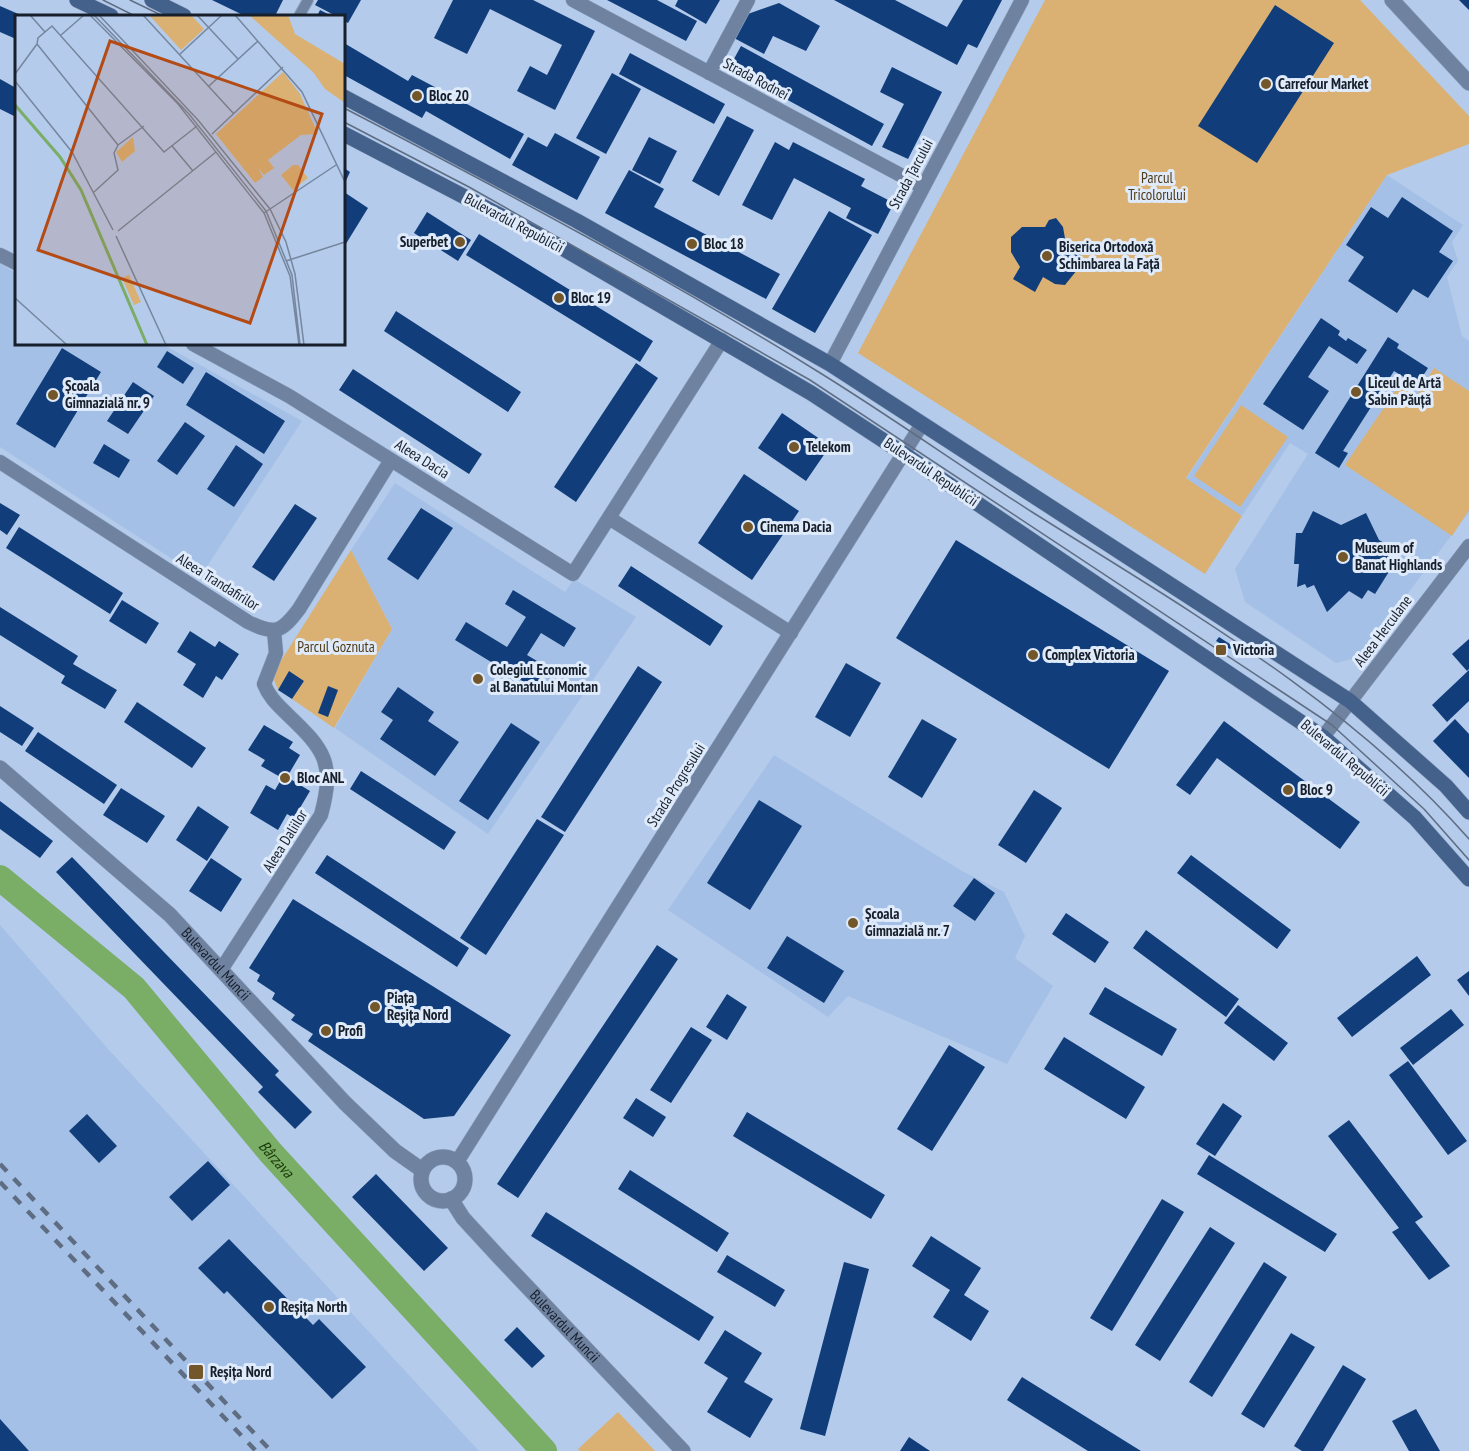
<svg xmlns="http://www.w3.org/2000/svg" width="1469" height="1451" viewBox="0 0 1469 1451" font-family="'PT Sans Narrow',sans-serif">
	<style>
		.built { fill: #a5c0e6 }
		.green { fill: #dab172 }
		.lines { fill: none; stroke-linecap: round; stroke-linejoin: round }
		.river { stroke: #7aad66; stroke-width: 26 }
		.building { fill: #113e7a }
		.pedestrian-casing { stroke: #95a9c5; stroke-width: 12 }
		.minor-casing { stroke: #95a9c5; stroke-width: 15 }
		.tertiary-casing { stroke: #95a9c5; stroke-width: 16 }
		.secondary-casing { stroke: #95a9c5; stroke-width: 16 }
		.pedestrian { stroke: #6f83a1; stroke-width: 10 }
		.minor { stroke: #6f83a1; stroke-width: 14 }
		.tertiary { stroke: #6f83a1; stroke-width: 15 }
		.secondary { stroke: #43618b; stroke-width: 15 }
		.tram { stroke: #5f6d83; stroke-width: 1.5 }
		.rail { stroke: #5f6d83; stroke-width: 4.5; stroke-dasharray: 10 10; stroke-linecap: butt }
		.poi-dot { fill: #735629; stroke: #dfebfb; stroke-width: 2 }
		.labels { text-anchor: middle; stroke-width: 6; stroke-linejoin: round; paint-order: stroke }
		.street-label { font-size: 15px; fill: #171f2b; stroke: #dfebfb }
		.poi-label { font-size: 15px; font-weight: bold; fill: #171f2b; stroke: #dfebfb; text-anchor: start }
		.park-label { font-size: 15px; fill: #4e3917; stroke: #dfebfb }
		.water-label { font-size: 16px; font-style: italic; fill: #193a07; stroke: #dfebfb }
		.inset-river { fill: none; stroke: #7aad66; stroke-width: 3 }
		.inset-road { fill: none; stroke: #75869e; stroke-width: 1.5 }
		.view { fill: #b44a14; fill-opacity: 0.15; stroke: #b44a14; stroke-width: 3 }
		.inset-edge { fill: none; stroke: #171f2b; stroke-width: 3 }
	</style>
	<rect width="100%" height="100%" fill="#b4cbeb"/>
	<path class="built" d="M1387,175L1463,225L1452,242L1458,261L1447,277L1462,336L1469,341V512L1360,657L1336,663L1245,602L1235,569L1308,454L1290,443L1242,516L1186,479Z
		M0,264L16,273V344H162L302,421L200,577L0,447Z
		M395,483L565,592L574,579L636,617L488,834L335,728L392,629L351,550Z
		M774,755L962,871L1004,892L1025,936L1015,958L1053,986L1007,1064L848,996L828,1017L668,910Z
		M0,925L109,1050L479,1451H0Z"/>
	<path class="green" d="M1045,0H1360L1469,116V144L1387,175L1186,478L1242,516L1205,574L858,353Z
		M1434,368L1469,391V510L1452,536L1345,465L1400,384L1417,395Z
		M1241,405L1288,437L1240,507L1194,476Z
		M351,550L392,629L334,728L292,699L304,681L289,672L278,690L274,680L277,667Z
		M618,1412L655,1451H580L578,1449Z"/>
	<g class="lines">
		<path class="river" id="s1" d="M0,878L134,988L271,1153L544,1451"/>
	</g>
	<path class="building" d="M212,0H283L275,16H245Z
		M318,0H361L348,23L344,21V16H336L315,5Z
		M453,0H533L595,31L555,110L517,91L530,66L547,75L562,45L490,9L467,54L434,38Z
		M607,0H657L697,21L686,41Z
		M678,0H720L706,24L675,6Z
		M834,0H895L947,27L963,0H1002L977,48L968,44L957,65Z
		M1459,0H1469V10Z
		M779,3L820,26L806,51L773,36L764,54L734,38L745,15Z
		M1275,5L1334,43L1257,163L1198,126Z
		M0,6L23,16H16V39L0,32Z
		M320,10L332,16H317Z
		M344,43L408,81L412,75L524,134L510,159L426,111L422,118L344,75Z
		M741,46L884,124L872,146L729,68Z
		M630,53L725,104L714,124L619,74Z
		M892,67L942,92L908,159L882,147L904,104L880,92Z
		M612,73L641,89L606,154L576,138Z
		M0,79L16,88V117L0,109Z
		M727,116L754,130L719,196L692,181Z
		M555,133L600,157L577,200L512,165L528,137L547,147Z
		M649,137L677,151L660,184L632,170Z
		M775,142L789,150L793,142L865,179L861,186L894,203L878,234L846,218L851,208L794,178L772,220L742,205Z
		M344,168L350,172L344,185Z
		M629,170L664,189L654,207L780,274L766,299L605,213Z
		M344,192L368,208L344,247Z
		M1402,197L1453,231L1439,252L1453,261L1428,298L1413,289L1397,313L1348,281L1364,257L1346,245L1371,207L1388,218Z
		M829,211L872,235L815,333L772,309Z
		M427,212L471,240L458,261L414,233Z
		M1056,218L1063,227L1066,244L1079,247L1082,259L1077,261V270L1065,285L1055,284L1043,277L1035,292L1013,279L1020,267L1011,252V237L1022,227H1045L1049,220Z
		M479,234L653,341L640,362L466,255Z
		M396,311L521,392L508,412L384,331Z
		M1321,318L1340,331L1338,335L1346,341L1348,338L1367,350L1357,364L1329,346L1308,377L1329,391L1303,430L1263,404Z
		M1388,337L1399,344L1397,348L1428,368L1417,385L1394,371L1343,451L1348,453L1339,468L1315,453Z
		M62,348L101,372L55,448L16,424Z
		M167,351L194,368L183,384L157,367Z
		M636,363L658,378L576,502L554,487Z
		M353,369L482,454L469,474L339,390Z
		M206,372L285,421L264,454L186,405Z
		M133,382L154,396L128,434L107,421Z
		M782,413L830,446L806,481L758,448Z
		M185,422L205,436L177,475L157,461Z
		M104,444L130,460L119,478L93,463Z
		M236,445L263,464L234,507L207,489Z
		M744,474L799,511L752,580L698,543Z
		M0,503L20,515L7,535L0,530Z
		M295,504L317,518L274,581L252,567Z
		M421,508L453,528L418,580L387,559Z
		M1313,511L1341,525L1366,513L1379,540L1396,550L1386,567L1390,570L1375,594L1368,590L1362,599L1349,591L1327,612L1314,585L1307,588L1305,584L1297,587L1299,564H1294L1296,533H1302Z
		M19,527L123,593L110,614L6,548Z
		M956,540L1169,671L1109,769L896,638Z
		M631,566L723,626L710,646L618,586Z
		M513,590L576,628L564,647L541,633L527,655L547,667L534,688L455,640L466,622L507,647L526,617L505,604Z
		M122,600L159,623L146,644L109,621Z
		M0,607L78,656L73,664L117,690L105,709L61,683L65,676L0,635Z
		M190,631L215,647L219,641L239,654L222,680L216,676L203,698L183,685L196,664L177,652Z
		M1219,637L1233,646L1230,649L1216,641Z
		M1469,639V669L1467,671L1452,654Z
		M846,663L881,683L850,737L815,717Z
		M638,666L662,682L565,832L541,817Z
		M1469,670V701L1447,722L1432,705Z
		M289,671L304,681L292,699L278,690Z
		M328,686L338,690L328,717L318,713Z
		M398,687L434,712L428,721L459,742L435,776L380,739L393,720L381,712Z
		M137,702L206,748L192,768L124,722Z
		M0,706L34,728L22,746L0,732Z
		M922,719L957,739L922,798L888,777Z
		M1455,719L1469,734V778L1433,741Z
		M1224,721L1360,822L1340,849L1217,758L1190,795L1176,785Z
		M511,723L540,742L488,820L459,801Z
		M264,725L293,742L289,748L300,755L287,777L310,791L294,818L287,814L278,830L250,813L266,785L275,790L282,778L261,766L265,760L248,750Z
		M38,732L117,785L104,804L25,751Z
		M361,771L456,832L444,850L350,789Z
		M121,788L165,816L147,843L103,815Z
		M1034,790L1062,808L1026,863L998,845Z
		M759,800L802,826L750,910L707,883Z
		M0,801L53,841L40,858L0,829Z
		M198,806L229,827L207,861L176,840Z
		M537,819L564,835L486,955L460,938Z
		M327,855L469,948L457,967L315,873Z
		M1191,855L1291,930L1277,949L1177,873Z
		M72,857L279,1071L275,1075L312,1112L295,1129L258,1092L263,1087L56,872Z
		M211,858L242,879L221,912L189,891Z
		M974,878L995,893L975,921L953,906Z
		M293,899L511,1035L454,1116L424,1119L308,1041L313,1034L291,1020L295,1015L272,999L275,993L257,981L260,975L249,968Z
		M1066,913L1109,942L1095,963L1052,934Z
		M1146,930L1239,999L1226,1017L1133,948Z
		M787,936L844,971L824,1003L767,968Z
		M657,945L678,959L518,1198L497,1184Z
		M1417,956L1431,975L1352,1037L1337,1018Z
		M1469,971V996L1457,980Z
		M1105,987L1177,1029L1162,1056L1089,1014Z
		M727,994L747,1007L727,1040L706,1027Z
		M1238,1005L1288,1043L1274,1061L1224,1023Z
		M1451,1009L1464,1025L1413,1065L1400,1048Z
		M691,1027L712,1040L671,1103L650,1090Z
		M1064,1037L1145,1087L1126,1119L1044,1069Z
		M949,1045L985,1067L932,1151L897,1129Z
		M1408,1061L1467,1141L1448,1155L1389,1075Z
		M636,1098L666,1117L653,1137L623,1118Z
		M1223,1103L1242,1116L1215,1156L1196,1144Z
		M747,1112L885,1195L871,1219L733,1136Z
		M87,1114L117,1146L99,1163L69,1131Z
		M1349,1120L1423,1217L1415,1222L1450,1266L1429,1280L1392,1232L1399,1228L1328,1136Z
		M1209,1155L1337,1234L1325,1252L1197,1174Z
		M208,1161L230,1185L192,1221L169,1197Z
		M630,1170L729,1233L717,1252L618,1189Z
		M376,1174L448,1248L424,1271L352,1197Z
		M1162,1199L1184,1212L1112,1331L1090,1318Z
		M546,1212L714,1317L699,1341L531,1236Z
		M1210,1227L1235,1243L1160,1361L1135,1345Z
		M931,1236L981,1268L964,1295L989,1311L971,1341L933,1317L950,1290L912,1266Z
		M229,1239L313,1325L319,1319L366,1367L332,1399L227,1291L224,1294L198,1268Z
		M727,1255L785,1290L775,1307L717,1272Z
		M844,1262L869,1269L825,1436L800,1429Z
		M1264,1262L1287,1277L1212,1397L1189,1382Z
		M517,1327L545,1356L532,1368L504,1340Z
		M725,1330L762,1353L744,1382L773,1399L750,1438L707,1412L728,1378L704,1363Z
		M1291,1333L1315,1347L1264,1428L1241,1414Z
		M1343,1365L1366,1379L1323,1451H1302L1294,1446Z
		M1022,1377L1141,1451H1088L1007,1400Z
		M1416,1409L1440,1451H1409L1392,1421Z
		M0,1419L29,1451H0Z
		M909,1437L930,1451H900Z"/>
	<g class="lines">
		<defs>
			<path id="pedestrian" d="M299,16L308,0"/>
			<path id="minor" d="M573,0L923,187
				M709,73L748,0
				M0,255L16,263
				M193,344L289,396L573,574L722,340
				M830,364L1022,0
				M0,462L248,622C275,635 281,633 299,609L391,460
				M609,518L791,633
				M1323,737L1469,546
				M221,970L321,815C335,763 325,750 287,714C278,705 269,697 264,684L276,653L274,631
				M457,1162L922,424"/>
			<g id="tertiary">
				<path d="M1392,0L1469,83"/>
				<path id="s2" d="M0,768L170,915L345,1103L395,1151L422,1170"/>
				<circle cx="443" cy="1179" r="22"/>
				<path id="s3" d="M451,1199L463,1218L498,1256L683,1451"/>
			</g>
			<path id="secondary" d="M77,0L111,16
				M152,0L184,16
				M344,97L577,221L830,364L1350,701L1446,786L1469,812
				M344,134L557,245L811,393L904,454L1323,737L1415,818L1469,879"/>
		</defs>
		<use href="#pedestrian" class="pedestrian-casing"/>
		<use href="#minor" class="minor-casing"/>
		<use href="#tertiary" class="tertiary-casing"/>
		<use href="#secondary" class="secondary-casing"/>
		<use href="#pedestrian" class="pedestrian"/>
		<use href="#minor" class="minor"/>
		<use href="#tertiary" class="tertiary"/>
		<use href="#secondary" class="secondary"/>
		<path class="tram" d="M103,0L135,16
			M130,0L163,16
			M344,108C504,191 664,276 817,371C890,416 960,466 1032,512C1186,609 1348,701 1469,839
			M344,122L469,187L810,380L1332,725L1424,809L1469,860"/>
		<path class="rail" d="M0,1164L271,1451
			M0,1182L256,1451"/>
	</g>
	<g class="poi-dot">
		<circle cx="1266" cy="84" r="6"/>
		<circle cx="417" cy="96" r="6"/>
		<circle cx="460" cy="242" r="6"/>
		<circle cx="692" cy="244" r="6"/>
		<circle cx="1047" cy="256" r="6"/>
		<circle cx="559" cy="298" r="6"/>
		<circle cx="1356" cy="392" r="6"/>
		<circle cx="53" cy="395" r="6"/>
		<circle cx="794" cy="447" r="6"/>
		<circle cx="748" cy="527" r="6"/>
		<circle cx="1343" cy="557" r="6"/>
		<rect x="1215" y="644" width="12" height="12" rx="3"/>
		<circle cx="1033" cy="655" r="6"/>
		<circle cx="478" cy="679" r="6"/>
		<circle cx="285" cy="778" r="6"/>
		<circle cx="1288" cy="790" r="6"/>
		<circle cx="853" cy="923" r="6"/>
		<circle cx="375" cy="1007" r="6"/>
		<circle cx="326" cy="1031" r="6"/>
		<circle cx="269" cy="1307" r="6"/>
		<rect x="188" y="1364" width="16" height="16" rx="3"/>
	</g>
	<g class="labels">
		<g class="street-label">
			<text transform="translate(756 79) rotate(28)" y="5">Strada Rodnei</text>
			<text transform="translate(911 174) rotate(-62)" y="5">Strada Țarcului</text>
			<text transform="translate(514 223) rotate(28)" y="5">Bulevardul Republicii</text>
			<text transform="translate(422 459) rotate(32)" y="5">Aleea Dacia</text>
			<text transform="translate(931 472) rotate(34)" y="5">Bulevardul Republicii</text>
			<text transform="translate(218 582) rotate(32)" y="5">Aleea Trandafirilor</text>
			<text transform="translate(1383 631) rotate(-53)" y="5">Aleea Herculane</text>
			<text transform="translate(1345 758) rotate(40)" y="5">Bulevardul Republicii</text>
			<text transform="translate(676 785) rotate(-58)" y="5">Strada Progresului</text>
			<text transform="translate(285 841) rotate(-58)" y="5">Aleea Daliilor</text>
			<text dy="5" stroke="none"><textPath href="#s2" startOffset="292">Bulevardul Muncii</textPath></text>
			<text dy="5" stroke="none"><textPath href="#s3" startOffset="171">Bulevardul Muncii</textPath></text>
		</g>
		<g class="poi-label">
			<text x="1278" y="89">Carrefour Market</text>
			<text x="429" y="101">Bloc 20</text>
			<text x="448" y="247" text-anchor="end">Superbet</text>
			<text x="704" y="249">Bloc 18</text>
			<text x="1059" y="252">Biserica Ortodoxă<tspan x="1059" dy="17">Schimbarea la Față</tspan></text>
			<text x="571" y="303">Bloc 19</text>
			<text x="1368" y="388">Liceul de Artă<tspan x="1368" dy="17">Sabin Păuță</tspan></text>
			<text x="65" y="391">Școala<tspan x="65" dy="17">Gimnazială nr. 9</tspan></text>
			<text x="806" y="452">Telekom</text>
			<text x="760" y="532">Cinema Dacia</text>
			<text x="1355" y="553">Museum of<tspan x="1355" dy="17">Banat Highlands</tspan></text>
			<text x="1233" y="655">Victoria</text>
			<text x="1045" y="660">Complex Victoria</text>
			<text x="490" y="675">Colegiul Economic<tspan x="490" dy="17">al Banatului Montan</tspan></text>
			<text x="297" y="783">Bloc ANL</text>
			<text x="1300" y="795">Bloc 9</text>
			<text x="865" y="919">Școala<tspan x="865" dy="17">Gimnazială nr. 7</tspan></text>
			<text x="387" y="1003">Piața<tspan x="387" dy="17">Reșița Nord</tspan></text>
			<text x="338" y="1036">Profi</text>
			<text x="281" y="1312">Reșița North</text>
			<text x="210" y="1377">Reșița Nord</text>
		</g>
		<g class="park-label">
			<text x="1157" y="183">Parcul<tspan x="1157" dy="17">Tricolorului</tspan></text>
			<text x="336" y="652">Parcul Goznuta</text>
		</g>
		<g class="water-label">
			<text dy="6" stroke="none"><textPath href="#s1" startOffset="396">Bârzava</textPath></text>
		</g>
	</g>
	<g transform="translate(15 15)">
		<rect width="330" height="330" fill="#b4cbeb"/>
		<path d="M134,0H176L189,14L166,35ZM234,0H273L280,19L330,49V88L310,74L298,57ZM268,57L285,79L303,119L286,120L253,145L259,153L249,160L243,153L248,162L240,168L201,119ZM118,122L120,136L107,147L101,137ZM278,150H283L293,163L278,175L266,160ZM114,260L126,287L119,290L107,263Z" fill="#dab172"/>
		<path class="inset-river" d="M0,90L45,142L66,175L132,330"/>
		<path class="inset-road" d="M15,0L30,17M75,0L163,89L249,198L275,261L284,330M79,0L174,99L251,196L277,260L285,330M84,0L183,105L255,194L271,227L280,259L289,330M128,0L219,99M182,0L223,44M220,0L287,77L330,167M46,20L69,0M22,29L23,23L37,11L149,137L182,111M22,29L103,130M164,40L207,0M0,59L22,29M0,66L57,137L98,215M194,71L243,26M197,119L268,52M103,130L129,111M157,131L178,156M79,177L103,155L99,138L103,130M249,198L321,150M103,216L201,137M101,221L151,330M271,246L330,227M0,283L52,330"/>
		<path class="view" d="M95,26L307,99L235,308L23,235Z"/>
		<rect width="330" height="330" class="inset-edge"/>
	</g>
</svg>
